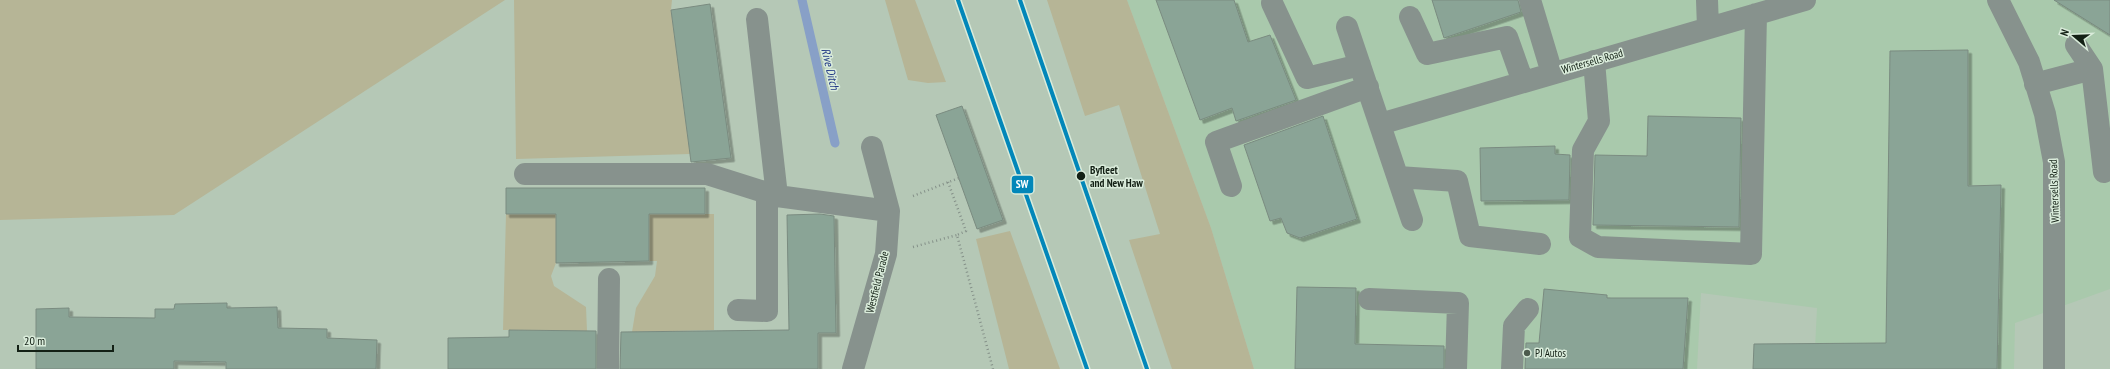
<svg xmlns="http://www.w3.org/2000/svg" width="2110" height="369" viewBox="0 0 2110 369" font-family="'PT Sans Narrow',sans-serif">
	<style>
		.built { fill: #a9c9ac }
		.green { fill: #b6b596 }
		.lines { fill: none; stroke-linecap: round; stroke-linejoin: round }
		.stream { stroke: #88a0c7; stroke-width: 9 }
		.building { fill: #8aa496; stroke: #7a8b80; filter: url(#shadow) }
		.path { stroke: #859189; stroke-width: 2.5; stroke-dasharray: 1 3; stroke-linecap: butt }
		.minor { stroke: #87928d; stroke-width: 22 }
		.rail-1-casing { stroke: #daecdb; stroke-width: 7 }
		.rail-1 { stroke: #0287b9; stroke-width: 4 }
		.stop-dot { fill: #132015; stroke: #daecdb; stroke-width: 1.5 }
		.poi-dot { fill: #4c5b4d; stroke: #daecdb; stroke-width: 1.5 }
		.labels { text-anchor: middle; stroke-width: 3; stroke-linejoin: round; paint-order: stroke }
		.street-label { font-size: 11px; fill: #132015; stroke: #daecdb }
		.stop-label { font-size: 11px; font-weight: bold; fill: #132015; stroke: #daecdb; text-anchor: start }
		.poi-label { font-size: 11px; fill: #132015; stroke: #daecdb; text-anchor: start }
		.water-label { font-size: 12px; font-style: italic; fill: #233a85; stroke: #daecdb }
		.line-badge { stroke: #daecdb; stroke-width: 1.5 }
		.badge-label { font-size: 11px; text-anchor: middle; font-weight: bold; fill: #fff }
	</style>
	<defs>
		<filter id="shadow"><feDropShadow dx="3.5" dy="3.5" stdDeviation="0" flood-color="#0004"/></filter>
	</defs>
	<rect width="100%" height="100%" fill="#b5c8b6"/>
	<path class="built" d="M1127,0H2110V289L2015,323L2014,369H1814L1817,308L1701,293L1697,369H1254L1211,228Z"/>
	<path class="green" d="M0,0H505L174,215L0,220Z
		M514,0H672L671,10L690,154L516,159Z
		M885,0H915L946,82L928,83L908,80Z
		M1047,0H1127L1211,228L1254,369H1172L1129,240L1160,234L1119,105L1085,116Z
		M506,214H714V330L632,332L636,308L655,276L657,261H649V235L556,237V263L551,276L554,286L586,307L587,331L503,330Z
		M1010,231L1060,369H1009L976,239Z"/>
	<g class="lines">
		<path class="stream" d="M802,0L835,143"/>
	</g>
	<path class="building" d="M1156,0H1234L1248,42L1270,35L1296,100L1236,121L1232,108L1200,120Z
		M1432,0H1518L1521,12L1444,38Z
		M2054,0H2110V35Z
		M710,4L731,158L691,162L671,10Z
		M1968,50V186L2001,185L1997,369H1753L1754,344L1886,343L1890,51Z
		M962,106L1003,220L977,229L936,115Z
		M1323,116L1357,219L1300,238L1287,233L1281,218L1270,221L1244,145Z
		M1648,116L1741,118L1739,227L1593,225L1595,155L1647,156Z
		M1555,146V154L1570,155L1569,200L1481,201L1480,148Z
		M506,188H705V214H649V261L556,263V214H506Z
		M820,214L834,216L836,333H818V369H620L621,332L789,330L787,215Z
		M1297,287L1356,288L1355,344L1444,346V369H1295Z
		M1544,289L1607,295V298H1688L1683,369H1525L1526,343H1539Z
		M227,303V308L277,307L278,328L327,329V338L377,340L376,369H226V362L174,361V369H36V309L69,308V317L155,318V309H174L175,304Z
		M509,330L596,331V369H448V338L509,337Z"/>
	<g class="lines">
		<path class="path" d="M948,182L966,231L957,235L993,369
			M913,196L959,178
			M913,247L957,235"/>
		<path class="minor" d="M1530,0L1552,73
			M1707,0L1708,28
			M1998,0L2029,62L2045,114L2054,162V369
			M1272,3L1307,78L1360,65
			M1410,17L1427,54L1507,37L1523,82
			M757,19L777,196L889,211
			M1347,27L1412,220
			M2076,45L2092,69L2104,172
			M1594,61L1599,121L1583,150L1580,237L1598,247L1751,254L1756,14
			M2035,84L2092,69
			M1380,124L1805,0
			M525,174H707L777,196
			M1398,177L1457,181L1470,236L1540,244
			M1231,186L1216,142L1368,87
			M1369,299L1458,303L1456,369
			M738,310L767,311V193
			M608,369L609,279
			M853,369L886,254L889,211L872,147
			M1512,369L1514,326L1528,309"/>
		<defs>
			<path id="rail-1" d="M958,0L1087,369
				M1020,0L1147,369"/>
		</defs>
		<use href="#rail-1" class="rail-1-casing"/>
		<use href="#rail-1" class="rail-1"/>
	</g>
	<circle class="stop-dot" cx="1081" cy="176" r="5"/>
	<circle class="poi-dot" cx="1527" cy="353" r="4"/>
	<g class="labels">
		<g class="street-label">
			<text transform="translate(1592 61) rotate(-16)" y="4">Wintersells Road</text>
			<text transform="translate(2054 191) rotate(-92)" y="4">Wintersells Road</text>
			<text transform="translate(877 282) rotate(-76)" y="4">Westfield Parade</text>
		</g>
		<g class="stop-label">
			<text x="1090" y="174">Byfleet<tspan x="1090" dy="13">and New Haw</tspan></text>
		</g>
		<g class="poi-label">
			<text x="1535" y="357">PJ Autos</text>
		</g>
		<g class="water-label">
			<text transform="translate(830 69) rotate(77)" y="4">Rive Ditch</text>
		</g>
	</g>
	<rect class="line-badge" x="1011" y="175" width="23" height="19" rx="4" fill="#0287b9"/>
	<g class="badge-label">
		<text x="1022" y="188">SW</text>
	</g>
	<g transform="translate(2074 36) rotate(289)" stroke="#daecdb" stroke-width="3" paint-order="stroke">
	<path d="M0-3L7 15L0 10L-7 15Z" fill="#132015"/>
	<text y="-6" font-size="11" font-weight="bold" text-anchor="middle" fill="#132015">N</text>
	</g>
	<path d="M18 345v6h95v-6" fill="none" stroke="#132015" stroke-width="2"/>
	<text x="24" y="345" font-size="12" fill="#132015" stroke="#daecdb" stroke-width="3" paint-order="stroke">20 m</text>
</svg>
